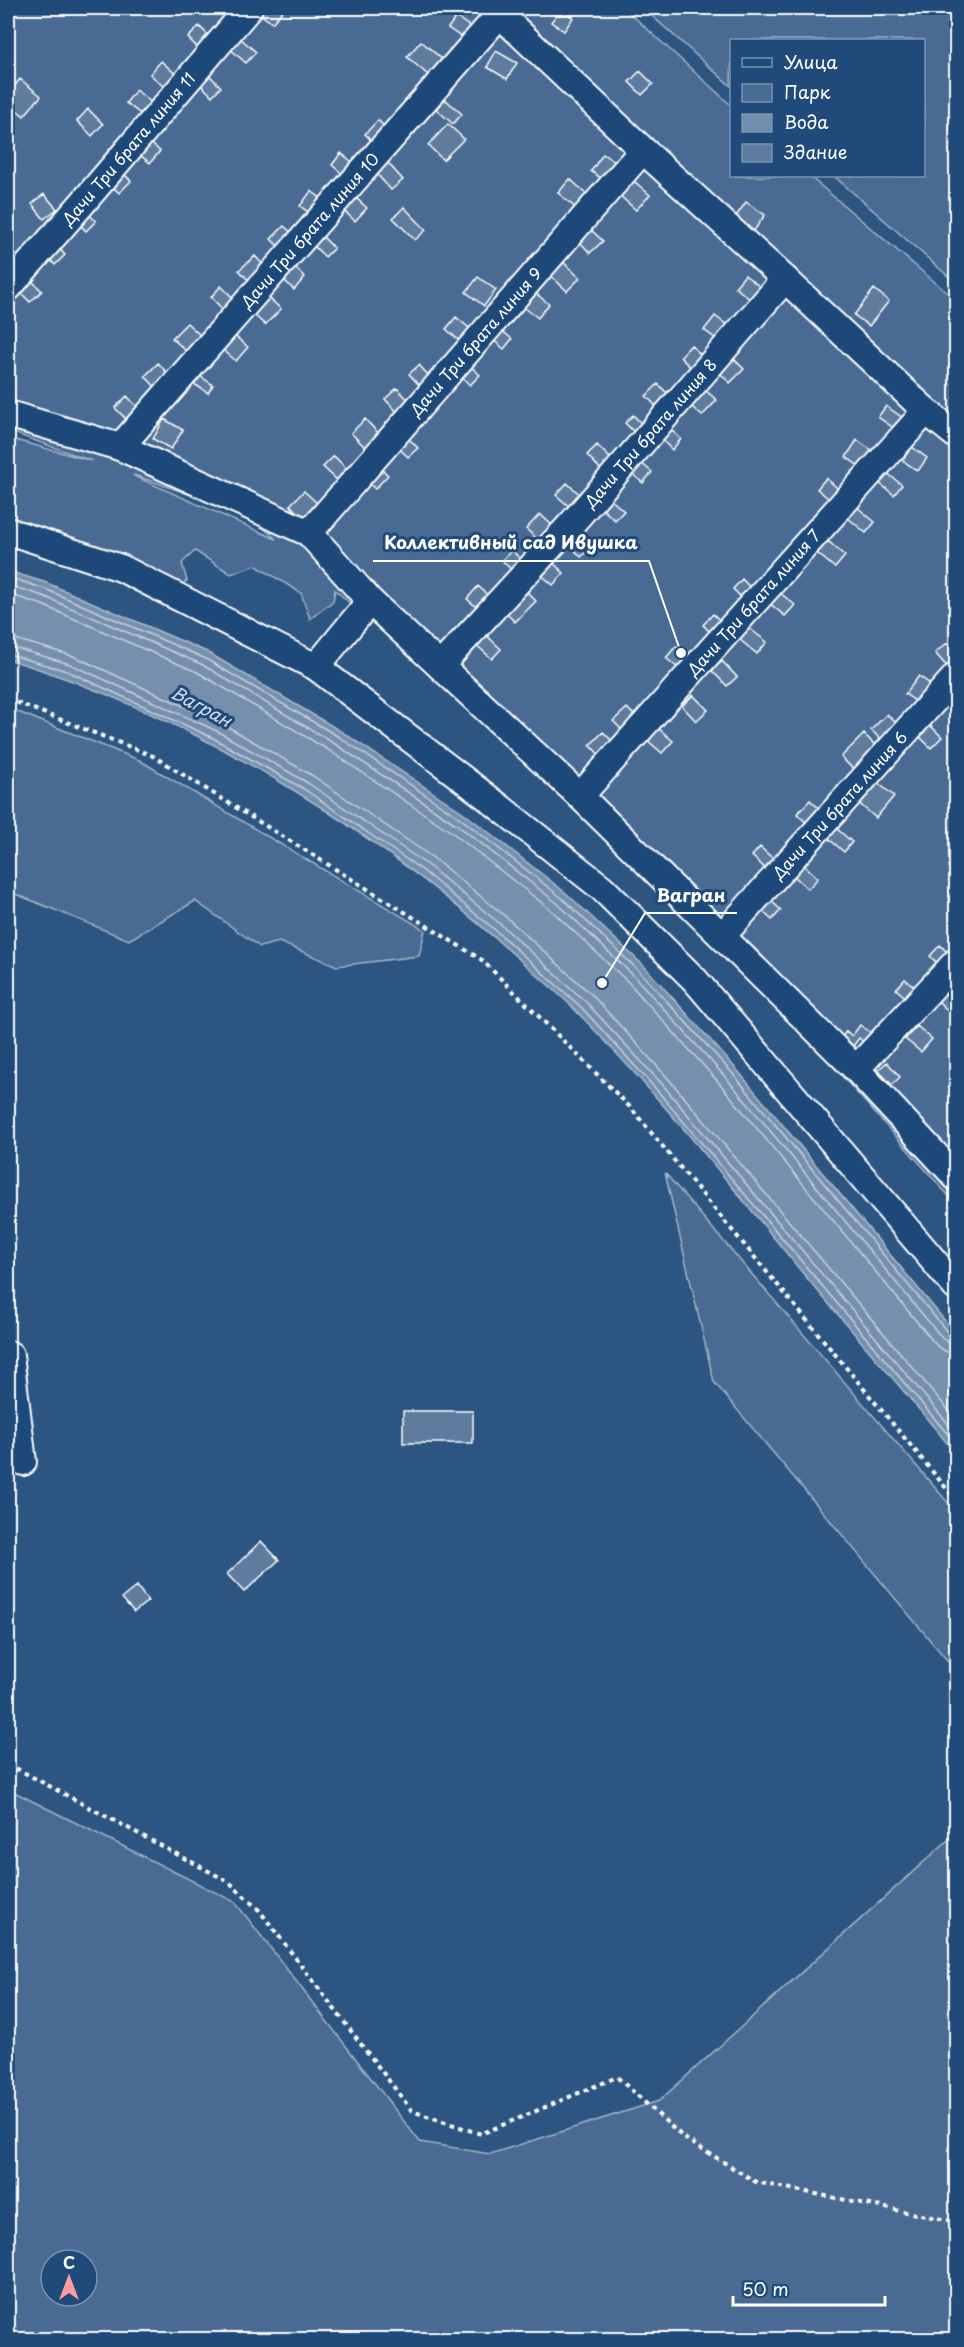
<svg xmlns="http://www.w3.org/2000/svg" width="964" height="2347" viewBox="0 0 964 2347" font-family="'Playpen Sans',sans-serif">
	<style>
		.green { fill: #486b92; stroke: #a4b5c8; stroke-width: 1.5; fill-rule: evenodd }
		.water { fill: #748fad; stroke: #acbcce; stroke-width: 1.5 }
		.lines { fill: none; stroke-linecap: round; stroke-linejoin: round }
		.shore { stroke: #c7d2de; stroke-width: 1.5 }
		.building { fill: #5e7c9f; stroke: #fff; stroke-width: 1.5 }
		.minor-casing { stroke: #fff; stroke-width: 30 }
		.path { stroke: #fff; stroke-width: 4; stroke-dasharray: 4.5 4.5; stroke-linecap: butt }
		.minor { stroke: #1f4a7a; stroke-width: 26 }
		.labels { text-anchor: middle; stroke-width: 6; stroke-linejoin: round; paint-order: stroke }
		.street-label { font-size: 16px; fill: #fff; stroke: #1f4a7a }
		.water-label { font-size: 18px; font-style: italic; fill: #d5dde6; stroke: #1f4a7a }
		.leader { fill: none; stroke: #fff; stroke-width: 2 }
		.callout-dot { fill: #fff; stroke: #1f4a7a; stroke-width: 2 }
		.callout-label { font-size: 18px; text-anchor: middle; font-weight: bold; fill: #fff; stroke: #1f4a7a; stroke-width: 6; stroke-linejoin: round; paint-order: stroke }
	</style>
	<rect width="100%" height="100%" fill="#2c5582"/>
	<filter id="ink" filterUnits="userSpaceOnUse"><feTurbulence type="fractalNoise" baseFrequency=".0167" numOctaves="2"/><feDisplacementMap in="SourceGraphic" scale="12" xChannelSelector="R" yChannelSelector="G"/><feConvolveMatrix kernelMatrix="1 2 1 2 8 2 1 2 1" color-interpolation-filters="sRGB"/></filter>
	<g filter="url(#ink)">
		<path class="green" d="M8,8H624L731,105L732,176H809L956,300V1204L757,981L563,791L335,590L333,601L310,619L301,593L255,565L231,574L195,551L182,563L187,581L176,588L79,542L8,517V438L92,461L8,431ZM134,475L248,515L276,539L134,476Z
			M643,8H956V283L834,176H924V40H732L731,86Z
			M8,708L139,760L425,930L419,956L337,966L279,942L260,947L195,901L129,940L8,891Z
			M665,1173L956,1512V1671L714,1382Z
			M8,1789L235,1902L420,2142L490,2154L659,2101L956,1833V2339H8ZM51,2260H87V2296H51Z"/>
		<path class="water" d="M8,571L47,583L207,652L342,732L464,813L566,893L645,967L738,1071L956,1334V1454C906,1392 852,1332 801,1271C729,1183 657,1093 577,1012C560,994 540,978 521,961C374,828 198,718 8,659Z"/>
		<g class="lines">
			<path class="shore" d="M8,577L45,589L204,658L339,737L460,818L562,898L640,972L734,1075L949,1334L956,1337
				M8,585L43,596L201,664L335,744L456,824L557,903L635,977L728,1080L943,1339L949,1343L956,1344
				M8,594L40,604L197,672L330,751L450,831L551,910L629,983L721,1085L937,1346L947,1352L956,1354
				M8,637L73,656L221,723L313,776L432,857L505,916L592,995L667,1077L956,1419
				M8,646L70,664L217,731L308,783L426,864L499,923L586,1002L661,1083L956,1433
				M8,654L67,671L213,738L304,789L422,870L494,929L581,1007L655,1088L956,1444"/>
		</g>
		<path class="building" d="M263,8H285L272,23L259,13Z
			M561,8L573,18L564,31L551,22Z
			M456,17L472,28L464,39L448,28Z
			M199,26L209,36L198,48L188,38Z
			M239,37L256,52L246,63L229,48Z
			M421,41L442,59L428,75L407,57Z
			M496,51L517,63L507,79L487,67Z
			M161,61L178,76L166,89L150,74Z
			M640,71L653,84L642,95L629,82Z
			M207,73L221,87L212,96L198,82Z
			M20,79L41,96L24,116L8,103V94Z
			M136,90L152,103L142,115L126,103Z
			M445,99L462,114L453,124L436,109Z
			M88,109L103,124L92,136L77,121Z
			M378,120L389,132L376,145L365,134Z
			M448,124L464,139L443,160L428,145Z
			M145,138L160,151L150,163L135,151Z
			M341,153L357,166L347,178L332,165Z
			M603,154L618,164L605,181L591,171Z
			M388,163L403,180L391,190L376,173Z
			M118,168L131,181L119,193L106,180Z
			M570,179L589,196L578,210L558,193Z
			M634,181L650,195L636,210L620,196Z
			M311,191L325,201L314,216L300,206Z
			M44,194L57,209L44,219L32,204Z
			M355,197L367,208L355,221L343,210Z
			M746,202L765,215L751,235L732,222Z
			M404,207L426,230L415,240L393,218Z
			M83,209L96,221L86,231L74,219Z
			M284,226L294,235L281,249L271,239Z
			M590,229L603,241L590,253L579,241Z
			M321,235L334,248L325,257L312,244Z
			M53,242L65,255L55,265L43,252Z
			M255,256L265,267L249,281L239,270Z
			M562,261L580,278L567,291L549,274Z
			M293,266L305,277L294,290L282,278Z
			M26,275L42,291L30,302L15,287Z
			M745,275L763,289L752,301L735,287Z
			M478,277L496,290L484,306L466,292Z
			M221,286L237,302L226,313L211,297Z
			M874,289L889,301L869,326L854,315Z
			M534,292L549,304L538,318L522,306Z
			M268,297L281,309L265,325L252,313Z
			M715,316L730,327L719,341L704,330Z
			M456,317L474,332L463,344L446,329Z
			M187,323L202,337L187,352L172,338Z
			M494,324L512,339L504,349L486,334Z
			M235,336L248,347L236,361L223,350Z
			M691,345L704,358L693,370L680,357Z
			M728,353L744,369L730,383L714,367Z
			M464,360L480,375L470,385L454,370Z
			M158,363L172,378L159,391L145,376Z
			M419,365L431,378L421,387L409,374Z
			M200,376L213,385L208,393L194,384Z
			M658,384L672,398L660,410L646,396Z
			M397,388L411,403L399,414L385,399Z
			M705,390L717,400L702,416L691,406Z
			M127,396L142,412L130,423L115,408Z
			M886,406L903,418L895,429L878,417Z
			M633,415L646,428L638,436L625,423Z
			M164,419L183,430L171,449L153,439Z
			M365,419L380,435L366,448L351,433Z
			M670,429L681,439L672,450L661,439Z
			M402,432L418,448L408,457L392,442Z
			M857,440L873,451L862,468L846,457Z
			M597,445L613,461L603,472L587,455Z
			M912,447L927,458L918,471L902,460Z
			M334,456L348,470L337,480L323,467Z
			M635,458L652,472L643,483L626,469Z
			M374,462L388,475L375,489L361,476Z
			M887,473L902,485L894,495L878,482Z
			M826,478L843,493L834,503L817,489Z
			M567,483L584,498L573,510L556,495Z
			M304,491L317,503L303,518L290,505Z
			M609,498L624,511L615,520L601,508Z
			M857,507L875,522L866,533L848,518Z
			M540,514L556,529L542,543L526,529Z
			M580,532L593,546L581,557L568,543Z
			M828,541L845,556L835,568L817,553Z
			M512,550L526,566L516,575L502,560Z
			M550,560L564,573L553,585L539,573Z
			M742,579L758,596L749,605L733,589Z
			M478,586L493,600L482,612L467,599Z
			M524,589L536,601L515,622L503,610Z
			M779,592L795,605L785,616L769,603Z
			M713,614L728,628L717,639L703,625Z
			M749,628L767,642L757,654L739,639Z
			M483,632L501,649L492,659L474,643Z
			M947,643L956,655V663L949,669L935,653Z
			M676,646L694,661L684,673L666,658Z
			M722,661L737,677L727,686L712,671Z
			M919,676L934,687L921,705L905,694Z
			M693,695L708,710L696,721L682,706Z
			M627,708L641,722L628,736L613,721Z
			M887,714L902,729L887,745L871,730Z
			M927,722L942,737L931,748L916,733Z
			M658,728L673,741L662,753L647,740Z
			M603,732L619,748L605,761L590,745Z
			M864,734L881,751L858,774L841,757Z
			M873,779L894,796L876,818L856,801Z
			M810,800L824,813L811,827L797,814Z
			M836,828L852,842L844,852L828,838Z
			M760,847L778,863L769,872L752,856Z
			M803,864L818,878L808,889L793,875Z
			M769,899L781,910L772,920L760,909Z
			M940,945L951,956L941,967L930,956Z
			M905,979L921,992L912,1003L896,989Z
			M945,992L956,1004L949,1012L937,1000Z
			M860,1025L877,1037L870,1047L859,1038L853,1046L842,1038L846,1031L852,1036Z
			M917,1026L932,1039L921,1052L905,1039Z
			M887,1062L900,1077L892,1085L878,1070Z
			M403,1411H473V1443H403Z
			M261,1541L279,1560L244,1592L227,1574Z
			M137,1586L148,1601L134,1612L122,1598Z"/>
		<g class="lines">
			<defs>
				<g id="minor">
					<path d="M493,8L643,150L785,279L926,411L956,435"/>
					<path id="s1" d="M8,288L80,206L249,8"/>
					<path d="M8,414L120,447L309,533L370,601L580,796L856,1069L956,1177"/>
					<path id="s2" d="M120,447L500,14"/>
					<path d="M8,531L121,568L316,667L488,798L602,888L695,980L956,1287"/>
					<path id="s3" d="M309,533L643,150"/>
					<path id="s4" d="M440,666L573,522L785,279"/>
					<path d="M316,667L370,601"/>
					<path id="s5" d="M580,796L926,411"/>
					<path id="s6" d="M722,936L956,676"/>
					<path d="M856,1069L956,962"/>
					<path d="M8,1354L10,1355L23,1462"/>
				</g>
			</defs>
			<use href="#minor" class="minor-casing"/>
			<path class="path" d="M8,699L153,756L482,960L630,1107L956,1500
				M8,1764L229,1882L259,1910L412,2111L481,2134L617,2077L684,2138L756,2182L956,2222"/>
			<use href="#minor" class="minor"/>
		</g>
	</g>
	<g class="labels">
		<g class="street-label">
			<text dy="6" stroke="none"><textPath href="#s1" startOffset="184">Дачи Три брата линия 11</textPath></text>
			<text dy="6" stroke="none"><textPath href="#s2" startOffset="288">Дачи Три брата линия 10</textPath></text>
			<text dy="6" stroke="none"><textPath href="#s3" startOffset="254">Дачи Три брата линия 9</textPath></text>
			<text dy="6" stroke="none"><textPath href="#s4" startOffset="314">Дачи Три брата линия 8</textPath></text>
			<text dy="6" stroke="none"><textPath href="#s5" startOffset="260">Дачи Три брата линия 7</textPath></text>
			<text dy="6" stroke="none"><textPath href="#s6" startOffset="176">Дачи Три брата линия 6</textPath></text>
		</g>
		<g class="water-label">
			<text transform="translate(201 707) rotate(28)" y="6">Вагран</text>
		</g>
	</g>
	<path class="leader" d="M681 653L649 561H373M602 983L645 913H737"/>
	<g class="callout-dot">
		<circle cx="681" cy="653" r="6"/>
		<circle cx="602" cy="983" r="6"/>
	</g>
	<g class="callout-label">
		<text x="511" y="549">Коллективный сад Ивушка</text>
		<text x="691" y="902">Вагран</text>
	</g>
	<rect width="964" height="2347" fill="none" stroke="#1f4a7a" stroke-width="30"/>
	<rect x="15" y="15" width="934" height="2317" fill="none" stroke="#fff" stroke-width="2" filter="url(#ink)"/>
	<rect x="730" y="39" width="195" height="138" fill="#1f4a7a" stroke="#7992af" stroke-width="1.5"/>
	<rect x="742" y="58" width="30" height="9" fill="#1f4a7a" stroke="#7992af" stroke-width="1.5"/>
	<text x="784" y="69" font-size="18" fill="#ffffff">Улица</text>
	<rect x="742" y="84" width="30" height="18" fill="#486b92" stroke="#7992af" stroke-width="1.5"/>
	<text x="784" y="99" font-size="18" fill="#ffffff">Парк</text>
	<rect x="742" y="114" width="30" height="18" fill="#748fad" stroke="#7992af" stroke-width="1.5"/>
	<text x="784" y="129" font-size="18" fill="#ffffff">Вода</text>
	<rect x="742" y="144" width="30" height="18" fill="#5e7c9f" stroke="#7992af" stroke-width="1.5"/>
	<text x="784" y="159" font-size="18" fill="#ffffff">Здание</text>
	<g transform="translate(69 2278)"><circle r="28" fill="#1f4a7a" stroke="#7992af" stroke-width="1.5"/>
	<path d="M0-4.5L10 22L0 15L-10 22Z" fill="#ff9aa2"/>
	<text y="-9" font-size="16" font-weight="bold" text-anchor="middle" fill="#ffffff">С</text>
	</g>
	<path d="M733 2296v9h152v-9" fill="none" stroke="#ffffff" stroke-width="3"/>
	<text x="742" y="2296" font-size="18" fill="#ffffff" stroke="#1f4a7a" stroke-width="4.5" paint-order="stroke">50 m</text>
</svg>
